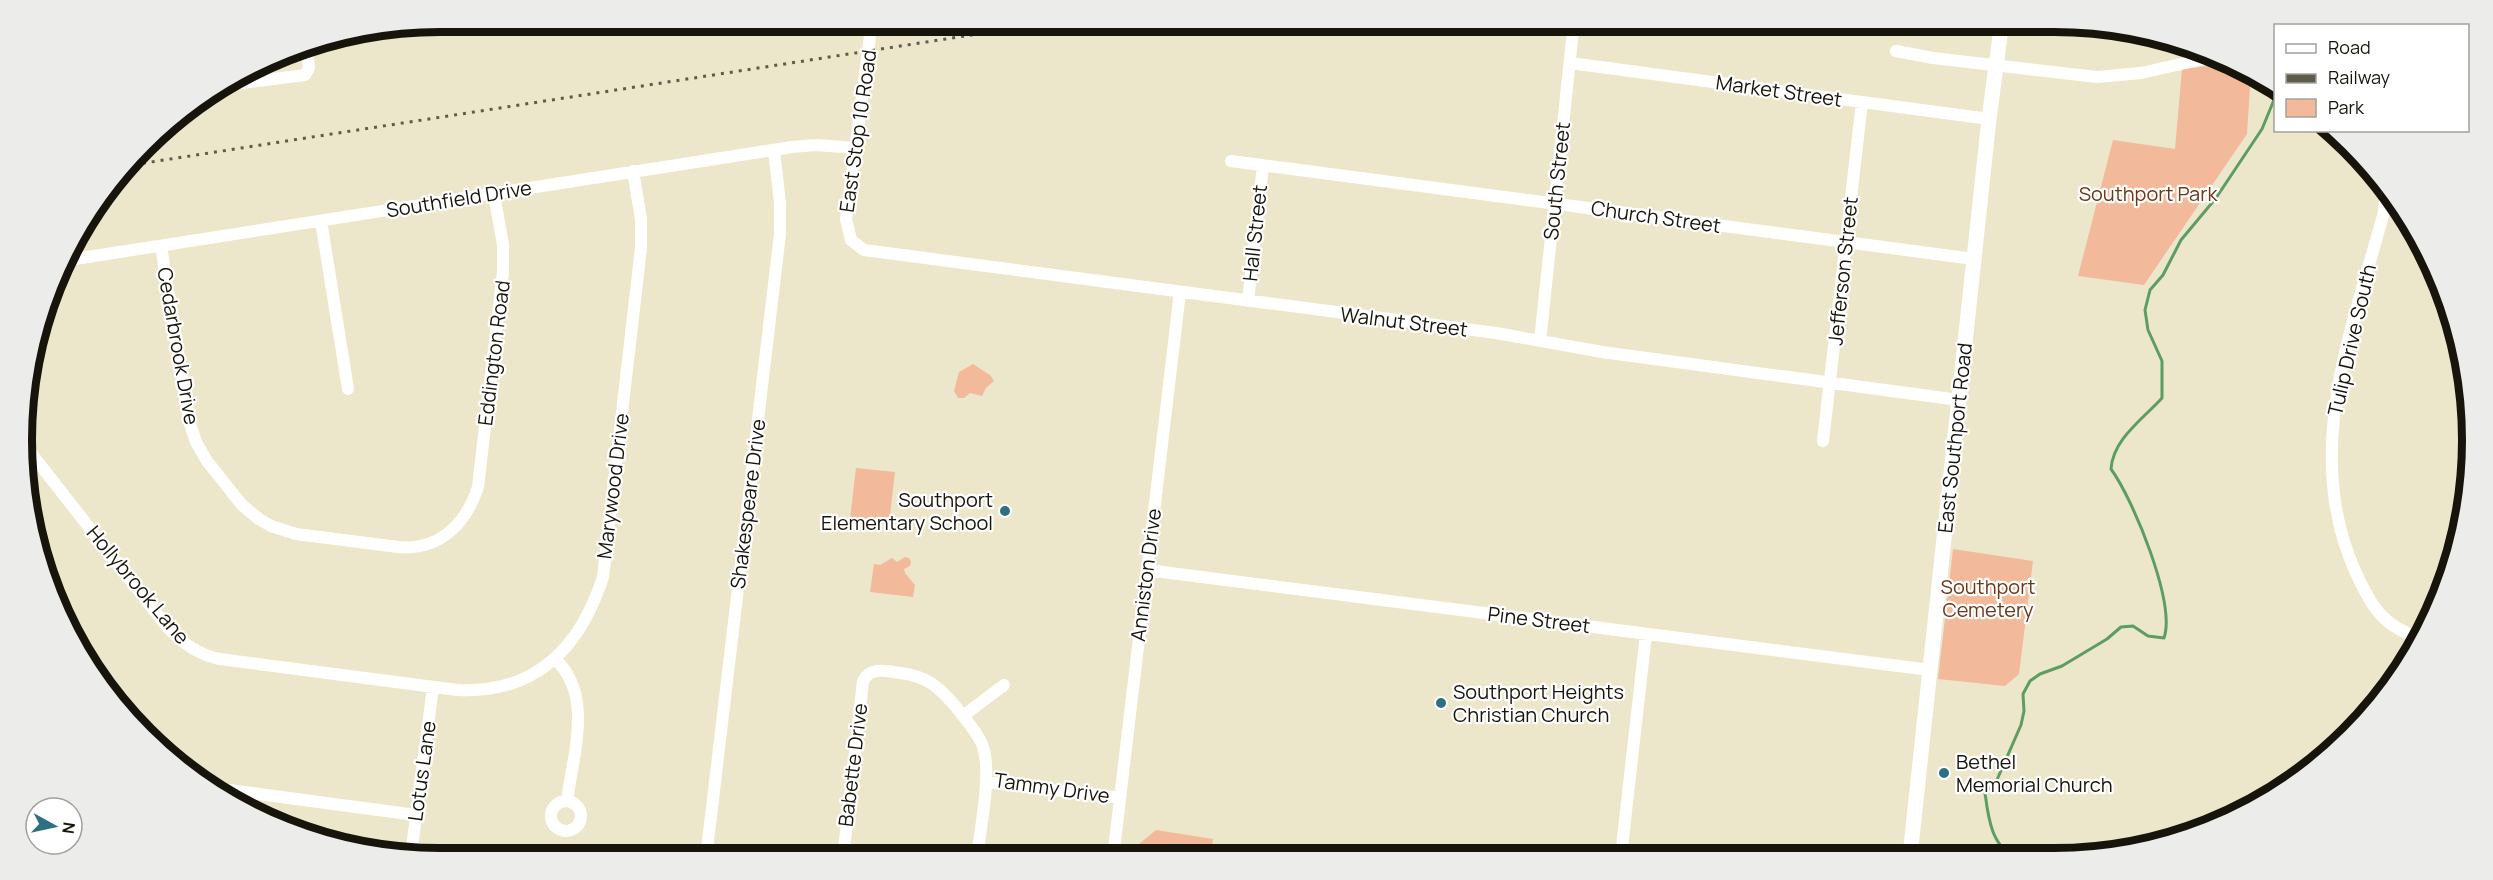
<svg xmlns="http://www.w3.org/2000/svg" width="2493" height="880" viewBox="0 0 2493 880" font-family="Manrope,sans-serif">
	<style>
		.green { fill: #f2b99a }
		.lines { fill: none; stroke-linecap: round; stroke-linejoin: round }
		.stream { stroke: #5b9d62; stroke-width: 3 }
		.minor { stroke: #fff; stroke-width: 12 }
		.major { stroke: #fff; stroke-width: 15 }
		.rail { stroke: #5e5b4b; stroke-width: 3; stroke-dasharray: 3 6; stroke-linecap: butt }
		.poi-dot { fill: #2e7082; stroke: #fff; stroke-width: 2 }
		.labels { text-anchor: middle; stroke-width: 4.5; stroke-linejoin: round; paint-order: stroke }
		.street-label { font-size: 20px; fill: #17150b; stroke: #fff }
		.park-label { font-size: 20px; fill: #6b3819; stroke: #fff }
		.poi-label { font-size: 20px; fill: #17150b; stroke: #fff; text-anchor: start }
		.rim { fill: none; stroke: #17150b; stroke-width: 8 }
	</style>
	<rect width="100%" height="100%" fill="#ece7cb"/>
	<path class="green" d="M2235,63L2251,72L2247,134L2144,285L2078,276L2113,140L2175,149L2182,69Z
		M973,364L990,375L994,381L986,388L982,396L970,393L964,398H958L954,391L959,372Z
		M856,468L895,472L889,524L850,519Z
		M1953,549L2033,561L2019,674L2005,686L1938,679Z
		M905,557L909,558L911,562L910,566L904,569L905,573L915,585L913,597L870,592L874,564L880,565L892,558L897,562Z
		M1156,830L1213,839L1210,857L1122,858Z
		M1267,851L1329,854L1331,857H1267Z"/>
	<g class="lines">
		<path class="stream" d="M2015,856C1991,847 1988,815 1985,793L1996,782L2021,725L2024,711L2023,694L2030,681L2040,674L2062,666L2107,639L2121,627L2133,626L2148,636L2164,638C2176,603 2133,499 2111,469C2113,439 2143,419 2162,398V361L2148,330L2145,310L2150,290L2163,275L2181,240L2216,198L2262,129L2276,95"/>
		<path class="minor" d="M872,21L846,219L851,240L864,250L1496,333L1602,352L1959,400
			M1896,51L1933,58L2097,77L2141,73L2217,56
			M1570,63L1989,119
			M227,85L305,75L309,68L306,45
			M1231,161L1974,259
			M2386,189L2384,212C2352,330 2301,453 2356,573C2371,606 2384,628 2421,638
			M321,221L348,389
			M161,246L189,421L196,442L207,461L242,505L259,519L271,526L296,534L398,547C439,551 466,524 478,487L503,272V245L494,194
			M62,261L792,147L816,145L856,148
			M1248,301L1263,165
			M1540,341L1574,21
			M23,440L34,457L168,628C183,644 199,655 220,659L457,690C536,694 580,648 603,577L641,248V219L633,171
			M1823,441L1862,102
			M1147,570L1930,670
			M555,659C594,695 573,754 567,801
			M963,716L1004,685
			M986,782L1120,798
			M206,787L416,815
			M551 816a15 15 0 1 1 30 0a15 15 0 1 1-30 0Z
			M411,855L433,687
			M1621,856L1646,634
			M706,858L780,234V203L774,150
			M843,858L863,681C871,666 886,671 900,673C927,676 939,687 956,707C965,719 976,730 982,744C993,771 980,828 977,858
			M1113,858L1180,292"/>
		<path class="major" d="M1910,856L1989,119L2002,21"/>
		<path class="rail" d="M125,166L1062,21"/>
	</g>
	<g class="poi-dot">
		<circle cx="1005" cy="511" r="6"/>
		<circle cx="1441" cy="703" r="6"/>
		<circle cx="1944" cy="773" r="6"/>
	</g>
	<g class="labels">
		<g class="street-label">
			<text transform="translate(1779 91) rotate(8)" y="7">Market Street</text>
			<text transform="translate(858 131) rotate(-82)" y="7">East Stop 10 Road</text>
			<text transform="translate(1557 181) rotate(-84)" y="7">South Street</text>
			<text transform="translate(459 199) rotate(-9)" y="7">Southfield Drive</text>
			<text transform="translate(1656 217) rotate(8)" y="7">Church Street</text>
			<text transform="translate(1255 233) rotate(-84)" y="7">Hall Street</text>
			<text transform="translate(1843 271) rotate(-84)" y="7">Jefferson Street</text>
			<text transform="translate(1404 322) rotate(7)" y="7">Walnut Street</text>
			<text transform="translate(2352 340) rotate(-77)" y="7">Tulip Drive South</text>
			<text transform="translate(178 346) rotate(80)" y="7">Cedarbrook Drive</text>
			<text transform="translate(494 353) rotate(-83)" y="7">Eddington Road</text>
			<text transform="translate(1955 438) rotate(-84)" y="7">East Southport Road</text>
			<text transform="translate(613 486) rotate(-83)" y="7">Marywood Drive</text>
			<text transform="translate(748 504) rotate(-83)" y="7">Shakespeare Drive</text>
			<text transform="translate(1146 575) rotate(-83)" y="7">Anniston Drive</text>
			<text transform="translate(138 585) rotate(50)" y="7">Hollybrook Lane</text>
			<text transform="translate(1539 620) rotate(7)" y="7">Pine Street</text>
			<text transform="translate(853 765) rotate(-83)" y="7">Babette Drive</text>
			<text transform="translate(422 771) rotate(-82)" y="7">Lotus Lane</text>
			<text transform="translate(1052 788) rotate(8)" y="7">Tammy Drive</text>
		</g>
		<g class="park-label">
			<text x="2148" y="201">Southport Park</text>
			<text x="1988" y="594">Southport<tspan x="1988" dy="23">Cemetery</tspan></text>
		</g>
		<g class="poi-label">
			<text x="993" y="507" text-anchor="end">Southport<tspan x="993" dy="23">Elementary School</tspan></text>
			<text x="1453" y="699">Southport Heights<tspan x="1453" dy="23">Christian Church</tspan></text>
			<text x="1956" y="769">Bethel<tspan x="1956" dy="23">Memorial Church</tspan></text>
		</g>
	</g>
	<path d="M0 0H2493V880H0ZM440 32H2054A408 408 0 0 1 2462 440V440A408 408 0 0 1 2054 848H440A408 408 0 0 1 32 440V440A408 408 0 0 1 440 32Z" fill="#ececeb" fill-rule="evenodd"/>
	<path class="rim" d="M440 32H2054A408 408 0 0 1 2462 440V440A408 408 0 0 1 2054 848H440A408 408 0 0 1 32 440V440A408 408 0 0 1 440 32Z"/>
	<rect x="2274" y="24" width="195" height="108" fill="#ffffff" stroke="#a2a19d" stroke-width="1.5"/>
	<rect x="2286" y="44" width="30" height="9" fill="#ffffff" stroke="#a2a19d" stroke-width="1.5"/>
	<text x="2328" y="54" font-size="18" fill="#17150b">Road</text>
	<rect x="2286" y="74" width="30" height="9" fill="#5e5b4b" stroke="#a2a19d" stroke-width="1.5"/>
	<text x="2328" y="84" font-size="18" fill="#17150b">Railway</text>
	<rect x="2286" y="99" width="30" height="18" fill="#f2b99a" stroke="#a2a19d" stroke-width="1.5"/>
	<text x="2328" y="114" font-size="18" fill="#17150b">Park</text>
	<g transform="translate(54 826) rotate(98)"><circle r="28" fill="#ffffff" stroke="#a2a19d" stroke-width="1.5"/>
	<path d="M0-4.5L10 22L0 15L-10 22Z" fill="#2e7082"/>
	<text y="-9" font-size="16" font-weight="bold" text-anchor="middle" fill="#17150b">N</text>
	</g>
</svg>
